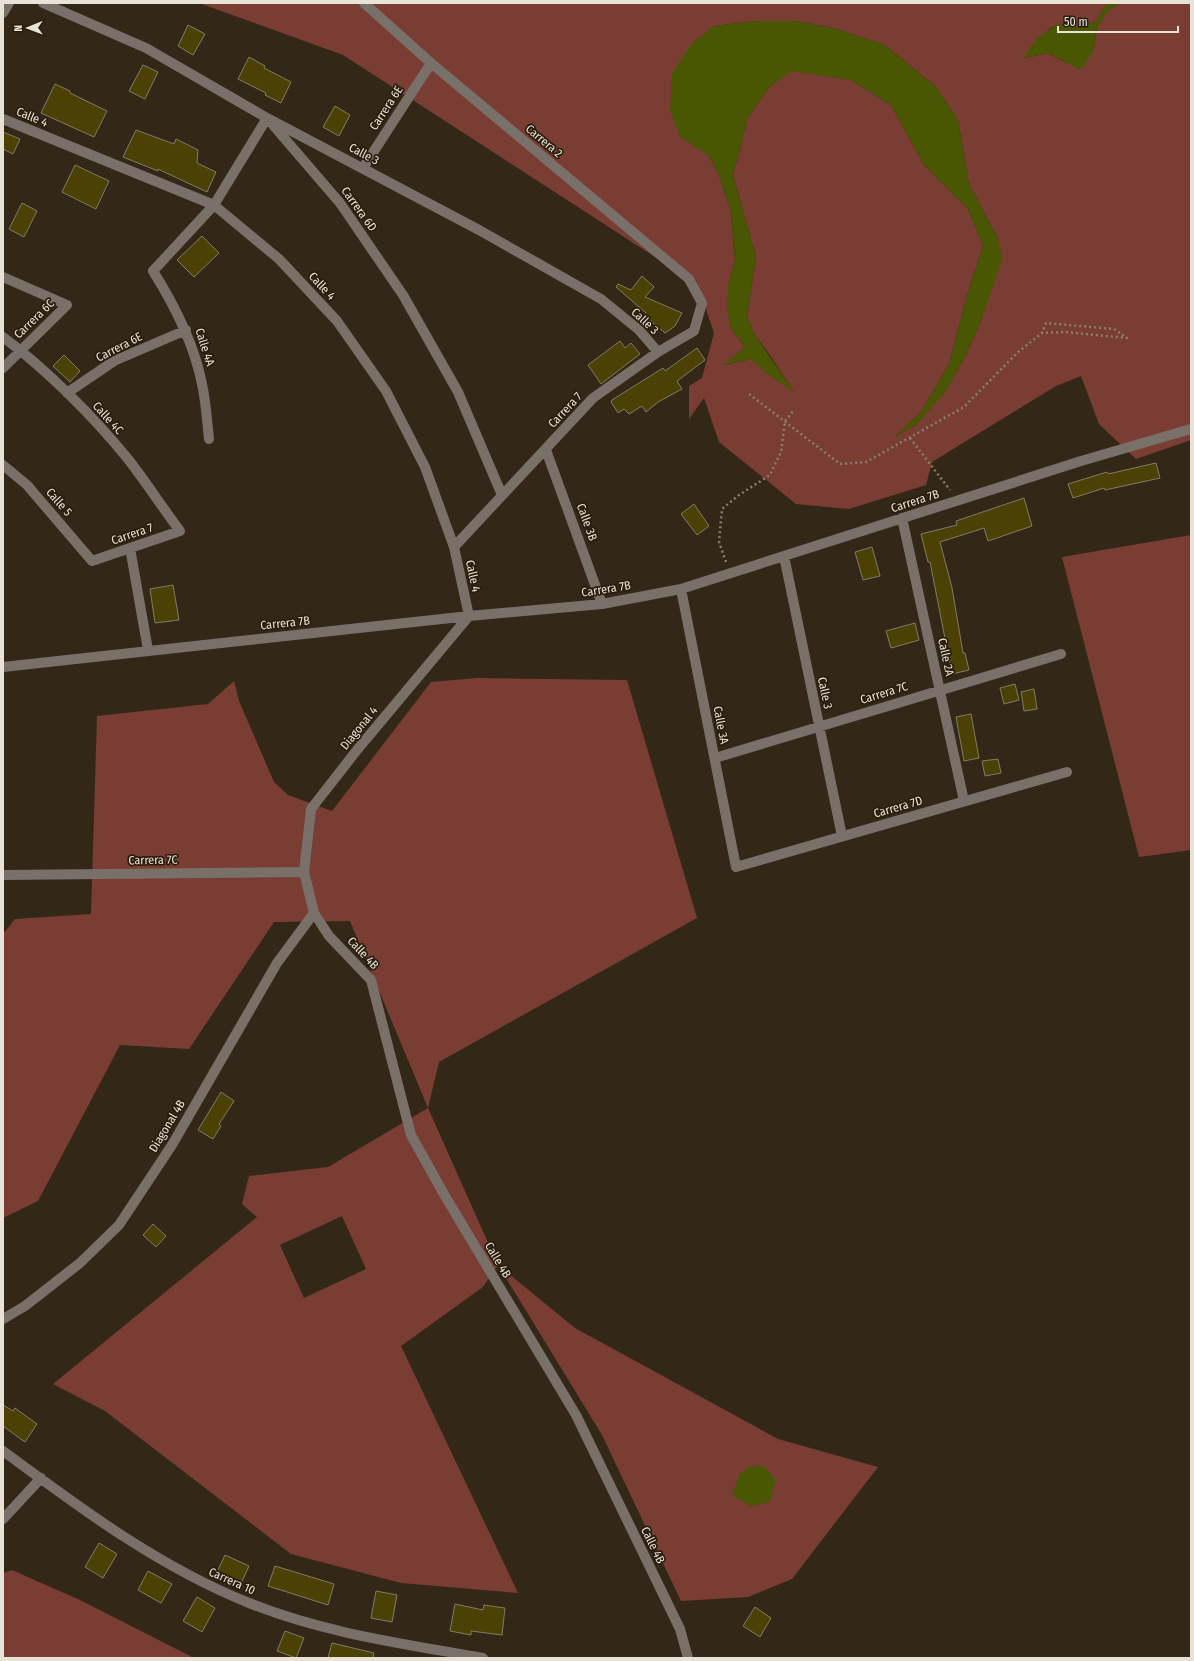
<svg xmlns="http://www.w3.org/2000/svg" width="1194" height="1661" viewBox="0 0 1194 1661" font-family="'Fira Sans Condensed',sans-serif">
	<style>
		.green { fill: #7a3d34; fill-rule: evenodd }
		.water { fill: #495602 }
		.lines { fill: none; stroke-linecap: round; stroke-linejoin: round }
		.stream { stroke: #495602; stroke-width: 5 }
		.building { fill: #4c4104; stroke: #817c66 }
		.path { stroke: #887f71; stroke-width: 2.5; stroke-dasharray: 2 3; stroke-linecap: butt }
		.minor { stroke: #79706a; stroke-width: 10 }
		.labels { text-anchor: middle; stroke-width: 3.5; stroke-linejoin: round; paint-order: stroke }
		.street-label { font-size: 12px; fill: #e9e2d7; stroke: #291e0e }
	</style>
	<rect width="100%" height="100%" fill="#332818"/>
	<path class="green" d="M199,3H1191V440L1136,459L1099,424L1081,376L1056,386L932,462L926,485L849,509L796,504L719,442L704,398L689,419V386L702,378L714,333L696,280L655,257L343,55ZM758,21H796L833,28L885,45L936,87L958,120L969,184L998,239L982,318L966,355L957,371L917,424L895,437L921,412L949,364L968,292L983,246L968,209L924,165L891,105L851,80L793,70L771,85L748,117L733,175L756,257L747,316L754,334L769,354L794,392L751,359L724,365L745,347L730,327L728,286L735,260L731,212L719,175L709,156L714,26ZM1064,22L1077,25L1098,22L1093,51L1067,63L1048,53L1025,58L1049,29Z
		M1191,535V850L1139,857L1062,557Z
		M477,678L627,680L697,918L439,1062L428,1108L498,1265L575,1328L778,1439L878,1467L792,1579L748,1597L681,1601L602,1435L498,1265L483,1287L401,1346L518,1593L401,1583L291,1554L105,1411L53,1384L257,1217L242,1204L249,1176L328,1167L428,1108L350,921L274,922L189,1049L120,1045L38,1201L3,1218V934L15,919L91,914L97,716L208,704L234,681L239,701L274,782L288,795L332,811L431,682ZM342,1216L366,1269L304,1298L280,1245Z
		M12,1570L80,1600L194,1658H3V1573Z"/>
	<path class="water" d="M758,21H796L833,28L885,45L936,87L958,120L969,184L998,239L1002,260L982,318L966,355L946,391L917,424L893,439L921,412L949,364L968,292L983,246L968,209L924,165L891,105L851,80L793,71L771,85L748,117L733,175L756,257L747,316L754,334L795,393L766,373L751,359L723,365L745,347L730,327L727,307L728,286L735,260L731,212L719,175L709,156L680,137L670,111L672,73L692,43L714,26Z
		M1064,22L1077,25L1098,22L1093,51L1081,70L1048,53L1024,58C1036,36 1041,33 1064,22Z
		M749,1466H764L776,1480L770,1502L751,1506L732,1495L739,1475Z"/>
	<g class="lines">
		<path class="stream" d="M1098,22L1106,9L1116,3"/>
	</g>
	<path class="building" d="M188,25L205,34L193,55L178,46Z
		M249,57L265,66L264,68L291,82L281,103L265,95L266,93L238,79Z
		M143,65L158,72L145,99L129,91Z
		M55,84L70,91V93L107,111L94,137L41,113Z
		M335,106L350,115L339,136L323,127Z
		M136,130L174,144L176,139L198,150L197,163L216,172L207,192L158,169V171L123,157Z
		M3,132L20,139L13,154L3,149Z
		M75,165L109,181L96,209L62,192Z
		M22,203L37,211L24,237L9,229Z
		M202,236L219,253L194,277L177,260Z
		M642,276L654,287L645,297L682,313L675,326L665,333L644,315L646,313L616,287L618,284L631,290Z
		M620,341L625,348L631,343L640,354L601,384L588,365Z
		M697,348L705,360L677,381L682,389L658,402L646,412L642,406L629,414L624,409L618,413L611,402L612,400L663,368L665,371Z
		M64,355L80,371L70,382L53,366Z
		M1156,463L1160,478L1105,490L1104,488L1073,498L1068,484L1107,472L1108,474Z
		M1024,498L1032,526L988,541L984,528L940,542L952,588L963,653H965L969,670L952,674L930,562H928L921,534L957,525L956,521Z
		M694,504L709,526L697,535L681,514Z
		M872,547L880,576L863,580L855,552Z
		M173,585L179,620L155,623L150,589Z
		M915,623L919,640L891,648L886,631Z
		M1015,684L1019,700L1004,704L1000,688Z
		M1034,689L1037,709L1024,711L1021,692Z
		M971,714L979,758L964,761L956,717Z
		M998,759L1001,773L985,776L982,761Z
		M221,1092L234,1101L219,1124L221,1126L213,1139L198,1130Z
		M153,1224L166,1236L156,1247L143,1235Z
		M3,1405L13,1411L15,1408L37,1424L25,1442L3,1426Z
		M99,1543L117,1554L103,1578L85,1567Z
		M225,1555L249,1566L240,1586L216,1574Z
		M275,1566L334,1584L328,1605L268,1586Z
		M148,1571L172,1584L161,1603L138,1590Z
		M376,1591L397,1595L392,1622L371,1618Z
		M197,1597L215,1608L202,1632L183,1621Z
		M455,1604L483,1610L484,1605L505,1608L502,1635L471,1631V1635L450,1631Z
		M755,1607L771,1618L760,1637L743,1626Z
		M285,1631L304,1638L296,1658L277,1651Z
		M332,1643L374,1653L373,1658H328Z"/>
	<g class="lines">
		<path class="path" d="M749,394L840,464L866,462L964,407L1017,353L1042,333L1065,332L1127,338L1114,329L1046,323L1042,333
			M910,438L950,490
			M726,562L719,542L722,509L739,495L770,475L781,452L785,421L794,410"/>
		<path class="minor" d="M43,3L146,48L267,118L479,230L601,299L639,330L658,352
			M364,3L431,63L689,279L702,303L694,331L658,352L593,398L454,547
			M3,13L9,3
			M3,119L214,205L279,259L337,321L386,391L425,467L454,547L469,616
			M363,168L431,63
			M3,277L67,305L3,368
			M3,337C47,370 93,416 128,459C146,482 162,507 180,531L92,561L27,485L3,465
			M67,393L114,361L186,330
			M209,439C207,421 206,402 202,384C194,343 175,306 153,271L214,205L267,118L340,203L403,295L458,392L502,495
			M546,450L602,604
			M902,518L964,801
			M130,548L148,650
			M784,556L842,836
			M681,589L736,867L1067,772
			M469,616L357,750L311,809L304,872L314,913L329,936L371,980L411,1135L445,1196L576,1415L680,1629L688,1658
			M3,667L469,616L602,604L681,589L1081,461L1191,429
			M715,758L1061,654
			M3,875L304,872
			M3,1319L25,1306L80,1263L119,1225L172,1145L277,963L314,913
			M3,1451C80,1508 159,1567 249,1603C323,1633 405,1644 483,1658
			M3,1519L41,1478"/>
	</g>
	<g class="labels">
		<g class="street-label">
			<text transform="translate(386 108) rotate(-57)" y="4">Carrera 6E</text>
			<text transform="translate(32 117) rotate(22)" y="4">Calle 4</text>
			<text transform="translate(544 141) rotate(40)" y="4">Carrera 2</text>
			<text transform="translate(364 154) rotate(28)" y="4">Calle 3</text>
			<text transform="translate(359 209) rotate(54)" y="4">Carrera 6D</text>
			<text transform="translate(322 286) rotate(47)" y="4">Calle 4</text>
			<text transform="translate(34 319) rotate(-44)" y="4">Carrera 6C</text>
			<text transform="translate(645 321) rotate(43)" y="4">Calle 3</text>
			<text transform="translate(119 347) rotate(-27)" y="4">Carrera 6E</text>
			<text transform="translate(205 347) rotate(72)" y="4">Calle 4A</text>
			<text transform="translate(565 410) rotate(-47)" y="4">Carrera 7</text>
			<text transform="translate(108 418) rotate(48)" y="4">Calle 4C</text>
			<text transform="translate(915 501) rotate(-18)" y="4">Carrera 7B</text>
			<text transform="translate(59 502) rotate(49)" y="4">Calle 5</text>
			<text transform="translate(587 522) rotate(70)" y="4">Calle 3B</text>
			<text transform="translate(132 534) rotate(-19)" y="4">Carrera 7</text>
			<text transform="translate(473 576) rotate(78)" y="4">Calle 4</text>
			<text transform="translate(606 589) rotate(-9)" y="4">Carrera 7B</text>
			<text transform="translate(285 623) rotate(-6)" y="4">Carrera 7B</text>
			<text transform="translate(946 657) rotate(78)" y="4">Calle 2A</text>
			<text transform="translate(825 693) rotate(78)" y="4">Calle 3</text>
			<text transform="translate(884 693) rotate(-17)" y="4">Carrera 7C</text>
			<text transform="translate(721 725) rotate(79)" y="4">Calle 3A</text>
			<text transform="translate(359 728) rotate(-51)" y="4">Diagonal 4</text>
			<text transform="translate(898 807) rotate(-16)" y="4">Carrera 7D</text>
			<text transform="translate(153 860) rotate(-1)" y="4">Carrera 7C</text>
			<text transform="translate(363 953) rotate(47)" y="4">Calle 4B</text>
			<text transform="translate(167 1126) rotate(-59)" y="4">Diagonal 4B</text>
			<text transform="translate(498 1260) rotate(59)" y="4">Calle 4B</text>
			<text transform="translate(653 1545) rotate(64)" y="4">Calle 4B</text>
			<text transform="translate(232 1581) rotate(24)" y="4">Carrera 10</text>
		</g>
	</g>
	<rect width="1194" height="1661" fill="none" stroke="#e9e2d7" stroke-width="8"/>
	<g transform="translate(28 28) rotate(269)" stroke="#291e0e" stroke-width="3" paint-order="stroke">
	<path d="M0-3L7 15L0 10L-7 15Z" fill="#e9e2d7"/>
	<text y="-6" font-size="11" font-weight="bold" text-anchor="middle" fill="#e9e2d7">N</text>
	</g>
	<path d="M1058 26v6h120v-6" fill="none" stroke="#e9e2d7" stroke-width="2"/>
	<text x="1064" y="26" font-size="12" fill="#e9e2d7" stroke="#291e0e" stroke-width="3" paint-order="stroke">50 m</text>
</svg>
